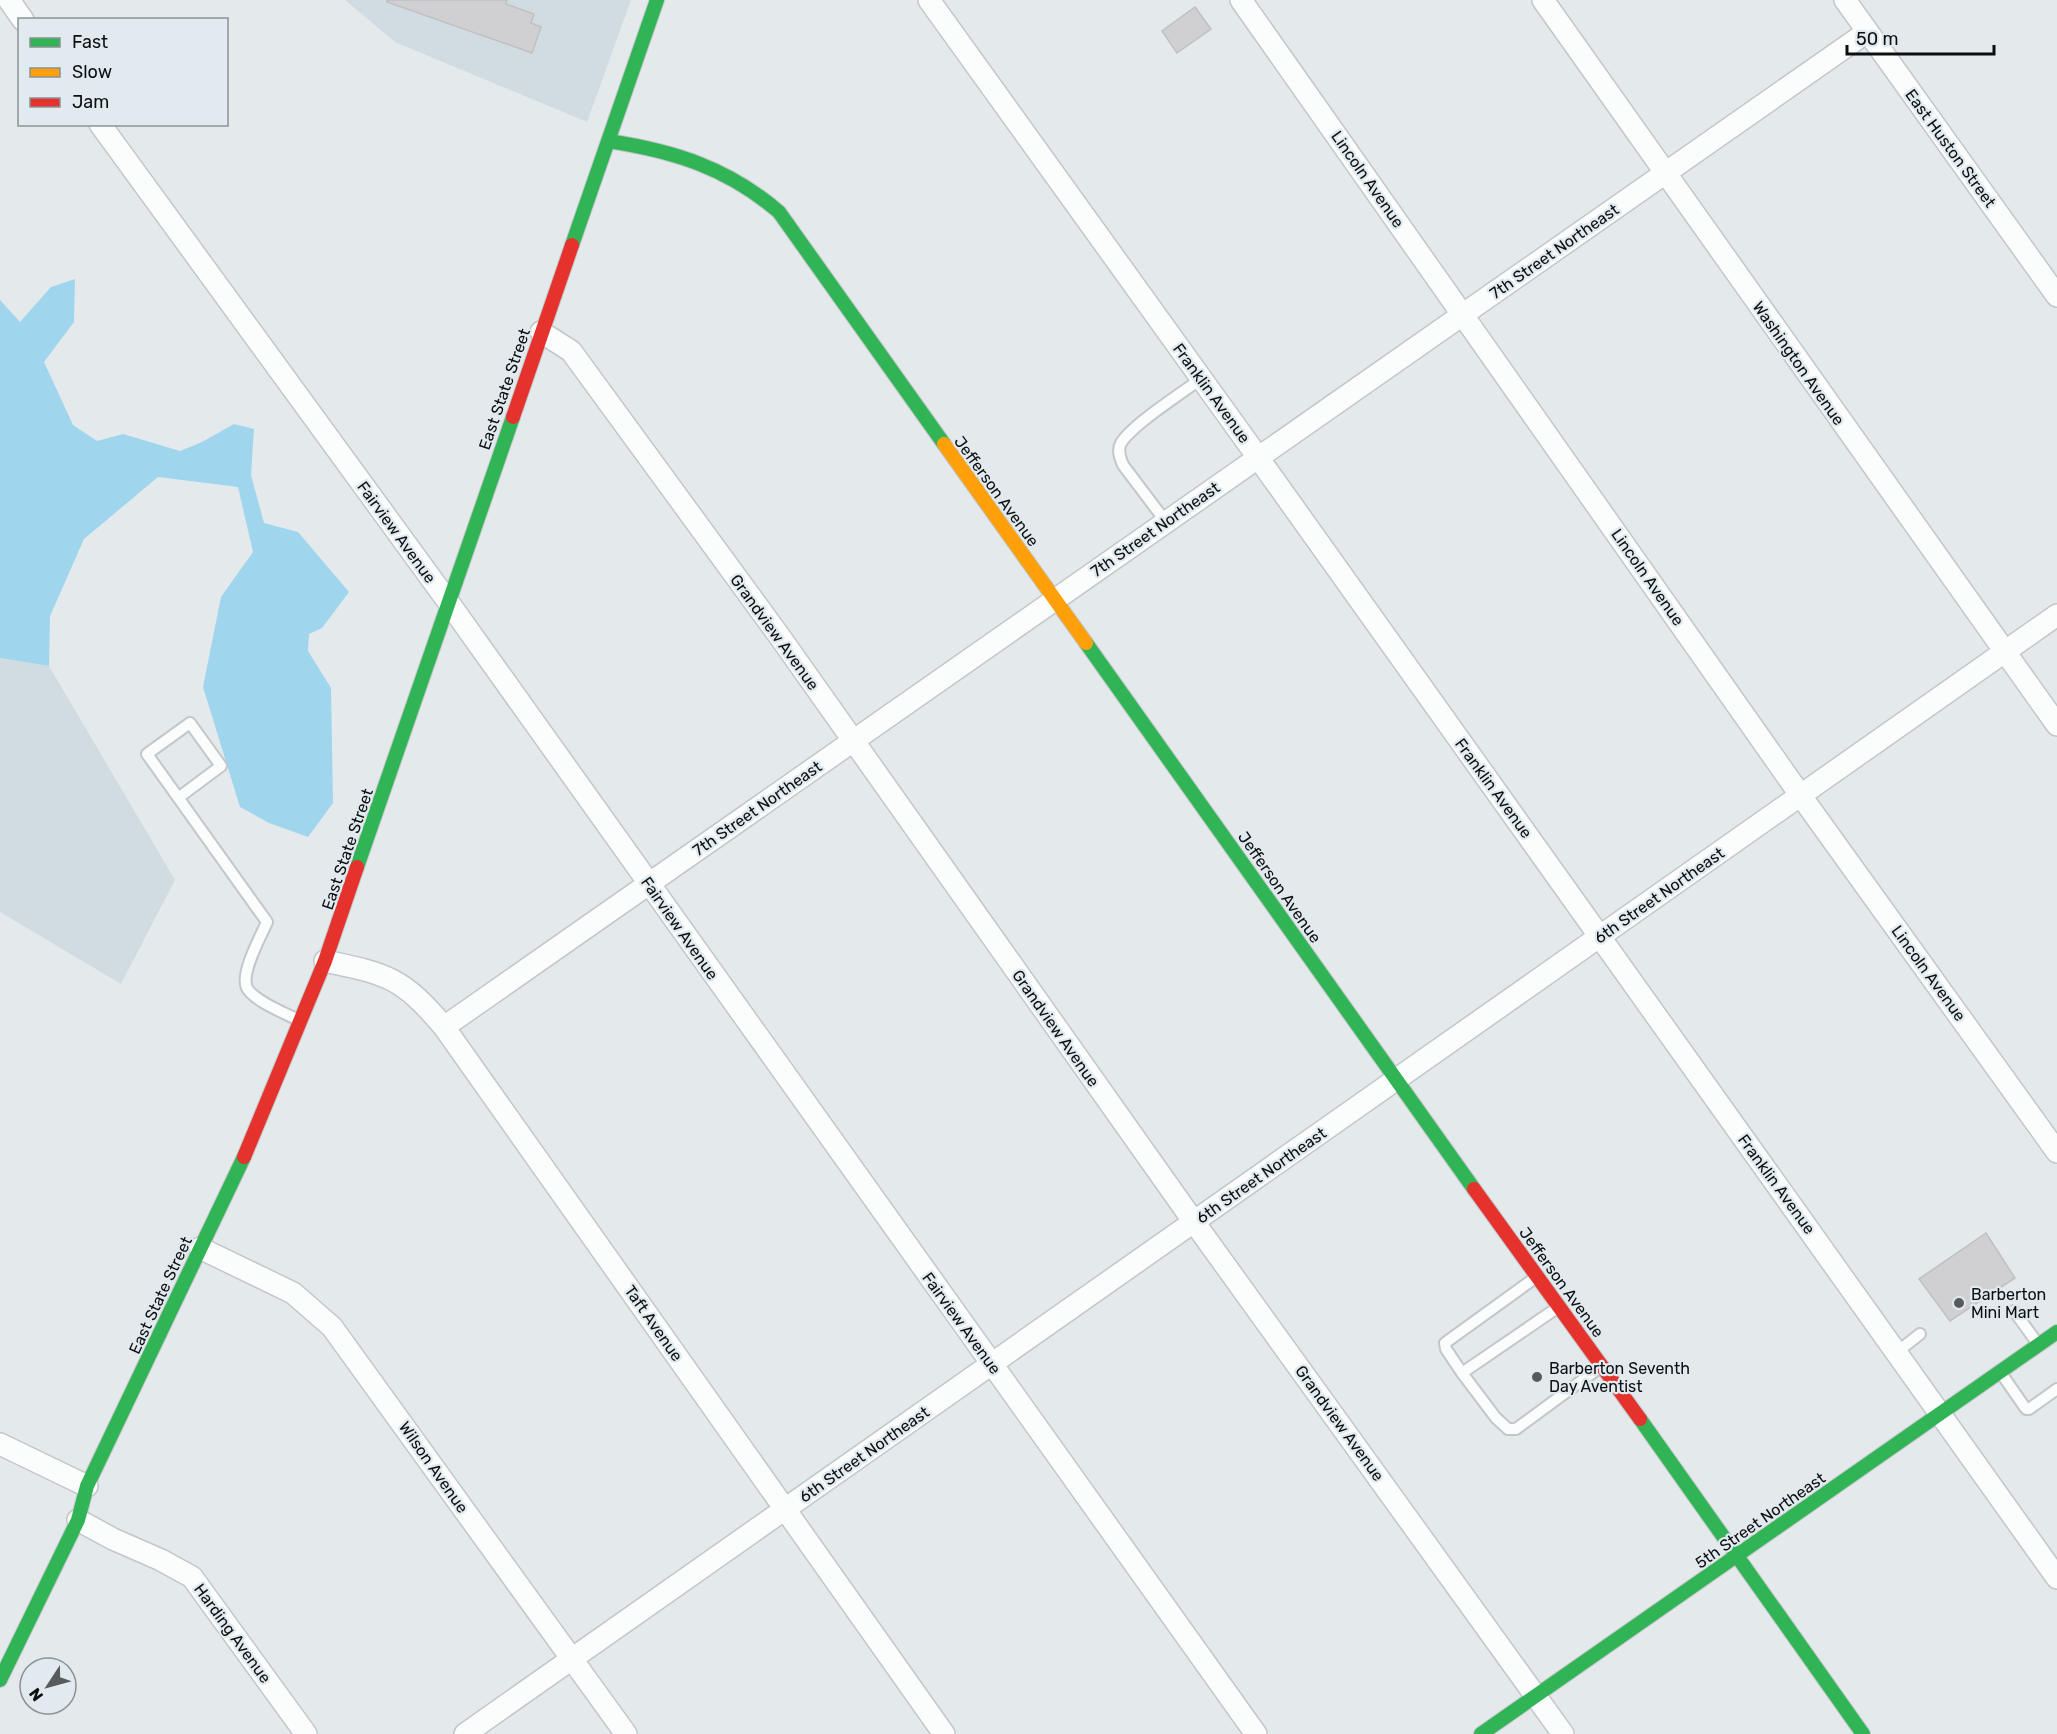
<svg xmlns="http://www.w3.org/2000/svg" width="2057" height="1734" viewBox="0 0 2057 1734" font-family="Rubik,sans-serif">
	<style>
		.built { fill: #d1dce2 }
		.green { fill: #a0d5ee }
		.building { fill: #d0d0d2; stroke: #c0c0c2; stroke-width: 1.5 }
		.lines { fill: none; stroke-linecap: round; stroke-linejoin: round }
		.lane-casing { stroke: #c3c7ca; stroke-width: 14 }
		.street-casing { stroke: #c3c7ca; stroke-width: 24 }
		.fast-casing { stroke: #c3c7ca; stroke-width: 16 }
		.slow-casing { stroke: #c3c7ca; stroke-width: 16 }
		.jam-casing { stroke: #c3c7ca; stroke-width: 16 }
		.lane { stroke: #fbfcfc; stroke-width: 10 }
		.street { stroke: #fbfcfc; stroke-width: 21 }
		.fast { stroke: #30b455; stroke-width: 14 }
		.slow { stroke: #ff9f0a; stroke-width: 14 }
		.jam { stroke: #e5322d; stroke-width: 14 }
		.poi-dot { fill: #585b5d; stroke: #e1eaef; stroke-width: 2 }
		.labels { text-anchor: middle; stroke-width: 4.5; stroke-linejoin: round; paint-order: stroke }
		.street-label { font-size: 16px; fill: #0c0f10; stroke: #e1eaef }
		.poi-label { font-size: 16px; fill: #0c0f10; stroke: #e1eaef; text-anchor: start }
	</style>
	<rect width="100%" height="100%" fill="#e4e9ec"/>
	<path class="built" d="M345,0H631L587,122L395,42Z
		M0,658L49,666L175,880L121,984L0,912Z"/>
	<path class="green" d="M75,279L74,322L44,362L73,425L97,441L123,434L180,451L202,442L234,424L254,429L251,475L264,523L298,532L349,592L322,628L309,634L308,651L331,688L333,803L308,837L269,823L240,807L203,687L221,597L253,552L238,487L158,477L84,539L50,616L49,666L0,658V300L20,322L51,287Z"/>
	<path class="building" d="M387,0H507L506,4L534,14L531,23L541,27L532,53L387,2Z
		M1195,7L1211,29L1177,53L1162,31Z
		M1986,1233L2015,1278L1950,1321L1919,1279Z"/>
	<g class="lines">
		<defs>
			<path id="lane" d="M1166,522L1123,465C1120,458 1117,450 1121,443C1133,424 1182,393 1202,378
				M178,798L221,766L190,723L147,754L267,922C261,936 240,973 247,988C254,1001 285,1013 298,1020
				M1557,1308L1462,1373L1496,1418L1508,1429H1516L1599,1368
				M2014,1311L2038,1344
				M1897,1352L1920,1334
				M1462,1373L1446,1349L1445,1343L1535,1278
				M2001,1373L2026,1409H2029L2057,1389"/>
			<path id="street" d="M9,0L23,20
				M929,0L1252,449L2057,1578
				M1241,0L1801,796L2057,1152
				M1543,0L2057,725
				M1845,0L2057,296
				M100,124L449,603L1256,1734
				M541,332L571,351L780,637L1194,1222L1563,1734
				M325,961C387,974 402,977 444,1027L944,1734
				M444,1027L1867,32
				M200,1248L293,1293L332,1327L626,1734
				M0,1444L87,1486
				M78,1520L113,1539L161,1560L192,1577L306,1734
				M465,1734L2057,615"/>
			<path id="fast" d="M608,141C674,151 728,168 779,212L944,444
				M572,245L657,0
				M1086,643L1474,1189
				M357,867L513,417
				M1640,1419L1863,1734
				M0,1680L78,1520L87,1486L244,1157
				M1481,1734L2057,1332"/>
			<path id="slow" d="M944,444L1086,643"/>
			<path id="jam" d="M513,417L572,245
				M244,1157L325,961L357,867
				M1474,1189L1640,1419"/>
		</defs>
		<use href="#lane" class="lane-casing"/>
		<use href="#street" class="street-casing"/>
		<use href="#fast" class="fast-casing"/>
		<use href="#slow" class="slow-casing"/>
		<use href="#jam" class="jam-casing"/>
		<use href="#lane" class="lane"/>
		<use href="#street" class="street"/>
		<use href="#fast" class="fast"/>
		<use href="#slow" class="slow"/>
		<use href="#jam" class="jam"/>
	</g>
	<g class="poi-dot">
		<circle cx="1959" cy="1303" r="6"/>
		<circle cx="1537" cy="1377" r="6"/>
	</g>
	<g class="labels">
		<g class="street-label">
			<text transform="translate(1951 148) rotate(54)" y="6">East Huston Street</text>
			<text transform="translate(1368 179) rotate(55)" y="6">Lincoln Avenue</text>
			<text transform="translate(1554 251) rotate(-35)" y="6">7th Street Northeast</text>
			<text transform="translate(1799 363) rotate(55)" y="6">Washington Avenue</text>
			<text transform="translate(504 389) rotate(-71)" y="6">East State Street</text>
			<text transform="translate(1212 393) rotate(54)" y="6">Franklin Avenue</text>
			<text transform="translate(997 491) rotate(54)" y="6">Jefferson Avenue</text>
			<text transform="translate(1155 529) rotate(-35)" y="6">7th Street Northeast</text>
			<text transform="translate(397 532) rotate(54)" y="6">Fairview Avenue</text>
			<text transform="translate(1648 577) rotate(55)" y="6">Lincoln Avenue</text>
			<text transform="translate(775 632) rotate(54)" y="6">Grandview Avenue</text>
			<text transform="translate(1494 788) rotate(54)" y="6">Franklin Avenue</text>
			<text transform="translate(757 808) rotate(-35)" y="6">7th Street Northeast</text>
			<text transform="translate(347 849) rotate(-71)" y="6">East State Street</text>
			<text transform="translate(1280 887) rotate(55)" y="6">Jefferson Avenue</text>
			<text transform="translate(1659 895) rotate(-35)" y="6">6th Street Northeast</text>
			<text transform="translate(680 928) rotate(55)" y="6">Fairview Avenue</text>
			<text transform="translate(1929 973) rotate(54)" y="6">Lincoln Avenue</text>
			<text transform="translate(1056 1028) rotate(55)" y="6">Grandview Avenue</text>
			<text transform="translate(1261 1175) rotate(-35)" y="6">6th Street Northeast</text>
			<text transform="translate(1777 1184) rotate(54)" y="6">Franklin Avenue</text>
			<text transform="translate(1562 1282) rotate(54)" y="6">Jefferson Avenue</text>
			<text transform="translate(160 1295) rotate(-65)" y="6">East State Street</text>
			<text transform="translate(654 1323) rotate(55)" y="6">Taft Avenue</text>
			<text transform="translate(962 1323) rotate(54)" y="6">Fairview Avenue</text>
			<text transform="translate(1340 1423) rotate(54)" y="6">Grandview Avenue</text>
			<text transform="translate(864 1454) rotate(-35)" y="6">6th Street Northeast</text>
			<text transform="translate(434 1467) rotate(55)" y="6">Wilson Avenue</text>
			<text transform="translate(1760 1520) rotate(-35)" y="6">5th Street Northeast</text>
			<text transform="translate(233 1633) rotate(54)" y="6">Harding Avenue</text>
		</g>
		<g class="poi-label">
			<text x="1971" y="1300">Barberton<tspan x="1971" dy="18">Mini Mart</tspan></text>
			<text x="1549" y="1374">Barberton Seventh<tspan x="1549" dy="18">Day Aventist</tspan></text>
		</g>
	</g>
	<rect x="18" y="18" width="210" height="108" fill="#e1eaef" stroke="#8c9296" stroke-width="1.5"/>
	<rect x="30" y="38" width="30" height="9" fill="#30b455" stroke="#8c9296" stroke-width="1.5"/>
	<text x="72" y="48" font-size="18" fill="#0c0f10">Fast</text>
	<rect x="30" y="68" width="30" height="9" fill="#ff9f0a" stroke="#8c9296" stroke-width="1.5"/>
	<text x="72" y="78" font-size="18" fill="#0c0f10">Slow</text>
	<rect x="30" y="98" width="30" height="9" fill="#e5322d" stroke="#8c9296" stroke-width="1.5"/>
	<text x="72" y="108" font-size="18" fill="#0c0f10">Jam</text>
	<g transform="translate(48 1686) rotate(234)"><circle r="28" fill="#e1eaef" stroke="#8c9296" stroke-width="1.5"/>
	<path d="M0-4.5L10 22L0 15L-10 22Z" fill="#585b5d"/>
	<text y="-9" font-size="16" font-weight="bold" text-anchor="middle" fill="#0c0f10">N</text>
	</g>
	<path d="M1847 45v9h147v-9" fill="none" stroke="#0c0f10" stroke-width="3"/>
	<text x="1856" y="45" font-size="18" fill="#0c0f10" stroke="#e1eaef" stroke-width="4.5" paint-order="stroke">50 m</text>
</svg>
